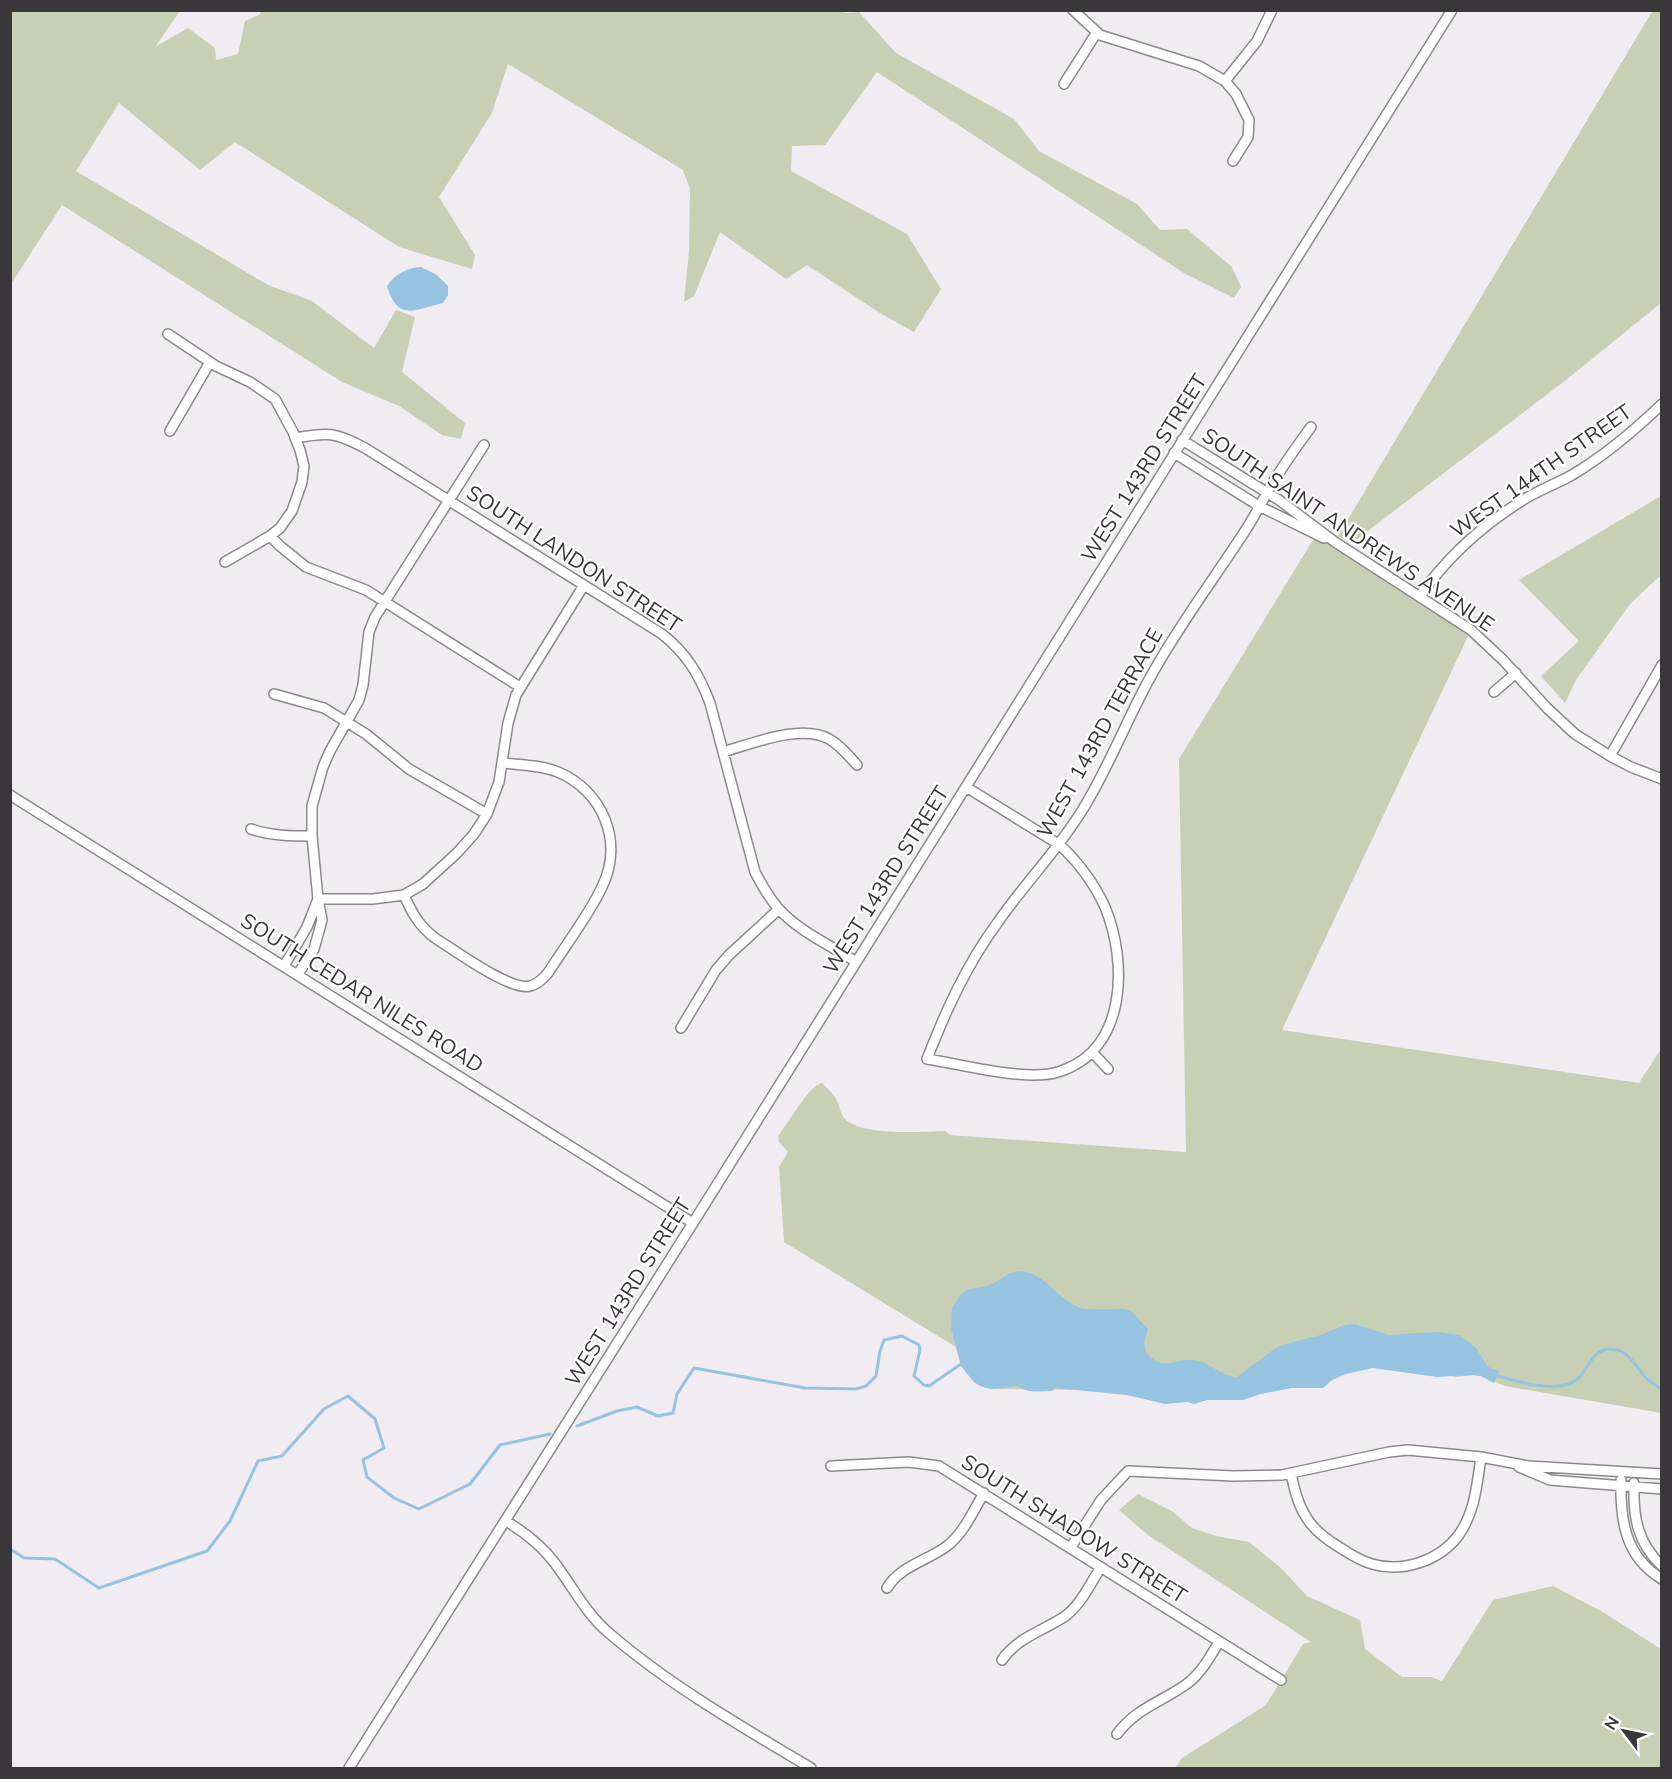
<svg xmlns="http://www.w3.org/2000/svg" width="1672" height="1779" viewBox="0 0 1672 1779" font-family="Mulish,sans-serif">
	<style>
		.green { fill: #c7d0b4 }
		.water { fill: #96c3df }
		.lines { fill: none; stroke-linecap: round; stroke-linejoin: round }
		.stream { stroke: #96c3df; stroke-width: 3 }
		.street-casing { stroke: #8c898d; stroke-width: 12 }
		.street { stroke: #fff; stroke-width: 9 }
		.labels { text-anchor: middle; stroke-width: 4.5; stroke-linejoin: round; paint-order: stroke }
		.street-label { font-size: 21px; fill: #393739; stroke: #fff }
	</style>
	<rect width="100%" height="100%" fill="#f0ecf1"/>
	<path class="green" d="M1653,10L1662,11L1661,303L1566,380L1352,543L1338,536Z
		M841,11L845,13L859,12L896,53L1014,119L1039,151L1137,204L1160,230L1187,229L1232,267L1241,287L1234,298L1184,273L877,72L825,145L792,146L791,171L907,234L941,289L914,332L880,313L807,265L786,279L720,232L694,296L684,302L689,251L690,189L683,170L508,64L492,113L439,197L475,255L472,269L399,247L235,142L200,170L119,103L76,171L268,285L312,301L374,348L396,310L415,317L402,372L465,423L461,439L442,435L399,406L342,382L62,205L11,284V11H180L155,47L188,28L215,48L216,60L238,54L245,21L261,14L260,11Z
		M1661,496V575L1630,604L1576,680L1565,703L1541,676L1579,641L1519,580Z
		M1316,535L1471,630L1282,1030L1639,1083L1661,1049V1413L1505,1386L1481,1376L1473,1375L1456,1377L1375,1362L1318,1386L1097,1390L991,1389C967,1381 963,1371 956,1347L784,1242L779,1167L788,1152L779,1142L778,1136C788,1124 809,1085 822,1083C827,1088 834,1094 837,1101C840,1107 840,1113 844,1118C858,1136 923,1132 945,1131L950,1135L1186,1152L1179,759Z
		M1138,1494L1172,1511L1192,1528L1216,1536L1249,1542L1281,1568L1307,1596L1360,1620L1365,1649L1402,1677H1431L1442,1681L1493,1600L1553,1586L1601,1611L1661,1649V1768H1175L1182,1758L1266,1705L1303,1644L1311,1642L1148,1535L1119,1510Z"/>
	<path class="water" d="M421,267L437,275L448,286V295L443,303C414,310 398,322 387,286C395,274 407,268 421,267Z
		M1018,1271C1044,1271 1056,1298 1078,1307C1087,1311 1114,1309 1125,1309L1131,1311L1148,1329L1144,1343L1146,1352C1163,1373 1174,1358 1194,1360C1211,1362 1220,1376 1237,1377L1273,1350L1282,1345L1321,1335L1344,1325L1355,1324L1389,1335L1435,1332L1459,1335L1476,1348L1488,1367L1499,1371L1494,1383L1481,1376L1473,1375L1437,1377L1373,1368L1342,1375L1332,1380L1323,1388H1291L1261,1394L1243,1400H1207L1194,1404L1187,1402L1165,1404L1127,1395L1055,1388L1052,1391C1040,1391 1028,1394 1018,1386L991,1389L980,1386L974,1382L961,1366L951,1328L952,1308L961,1294L969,1289L984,1287L994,1283L1010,1273Z"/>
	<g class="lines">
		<path class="stream" d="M1498,1376C1518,1382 1556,1393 1575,1381C1589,1372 1590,1348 1612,1349C1636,1351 1638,1381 1662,1388
			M577,1426L617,1411L637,1407L658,1416L673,1413L677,1394L694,1368L805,1388L856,1389L866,1386L876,1376L880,1351L884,1340L902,1336L919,1345L920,1350L914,1376L924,1385L929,1386L961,1364
			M10,1549L24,1558L55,1559L99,1588L207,1551L230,1521L258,1461L282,1456L324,1409L348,1396L375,1419L384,1448L363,1460L367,1477L394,1498L419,1509L470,1484L500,1445L550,1434"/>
		<defs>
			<path id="street" d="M1073,10L1100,35L1199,66L1225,81L1236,94L1249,120L1248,137L1233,161
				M1225,81L1257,41L1272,10
				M1064,84L1097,32
				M168,334L216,366L250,382L275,399L293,432L300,450L304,466L302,482L292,511L280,528L270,536L225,562
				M170,431L210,362
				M295,438C328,432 335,432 365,448L662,634C686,653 699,674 710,703L755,872C762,885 768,897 778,908C798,931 830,945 855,961
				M1182,440L1279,500L1335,542L1471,630L1503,660L1547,708L1575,734L1610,756L1631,767L1662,779
				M1174,453L1259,506L1324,538
				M270,536L280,546L306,567L366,590L520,687
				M1420,596C1447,557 1483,525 1523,500C1539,490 1556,484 1572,475C1604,456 1635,430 1662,404
				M1494,692L1516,673
				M274,694L324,708L366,734L409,769L487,814
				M723,752C751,744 802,723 829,739C840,745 848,755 857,765
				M1610,756L1662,665
				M966,787L1060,845C1079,863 1094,883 1105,907C1128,963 1127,1051 1058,1072C1027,1082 961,1064 927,1059C946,1010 967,964 998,922C1025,883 1058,850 1083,809C1109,767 1127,719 1151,676C1179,625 1214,579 1245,531C1255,516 1263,499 1272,484C1284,464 1297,446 1311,427
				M10,795L693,1223
				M251,829C271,836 291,836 312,836
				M404,895C412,913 419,926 435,938C454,950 510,991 530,986C538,984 543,979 548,973C565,946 589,915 602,887C624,842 603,791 558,772C541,765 521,765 503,763
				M318,899H373L404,895L423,884L457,853L474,834L487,814L499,782L508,723L516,695L584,585
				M284,966L307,927L318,899
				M298,974L314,949L322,920L318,899L312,836V806L323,767L330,751L359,700L363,685L369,632L375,617L484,445
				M681,1028L716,970L729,955L779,909
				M1092,1052L1108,1069
				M831,1466L909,1462L939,1466L1281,1680
				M1519,1467L1550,1480L1662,1489
				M1291,1474C1295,1492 1299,1509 1311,1524C1319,1534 1329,1541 1339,1547C1350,1554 1360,1561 1372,1564C1402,1573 1439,1561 1458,1536C1475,1513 1477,1484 1481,1457
				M1621,1480C1620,1520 1625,1557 1662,1579
				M1634,1483C1633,1516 1637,1543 1662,1566
				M506,1521C524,1532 541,1545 554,1562C573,1587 586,1614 610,1634C671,1686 742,1727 811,1768
				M1071,1547L1101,1500L1128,1471L1233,1476L1282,1475L1389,1452L1408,1450L1481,1457L1528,1466L1662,1474
				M887,1588C900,1566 927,1561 947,1546C964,1533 973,1511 984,1493
				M1002,1660C1017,1638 1042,1631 1064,1617C1081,1605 1090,1584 1101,1567
				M1117,1734C1136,1708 1164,1701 1188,1683C1202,1672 1210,1657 1219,1642
				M349,1768L693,1223L1452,10"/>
		</defs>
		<use href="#street" class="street-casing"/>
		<use href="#street" class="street"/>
	</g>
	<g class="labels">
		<g class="street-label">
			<text transform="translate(1144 468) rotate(-58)" y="7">WEST 143RD STREET</text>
			<text transform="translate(1541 471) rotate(-35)" y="7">WEST 144TH STREET</text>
			<text transform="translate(1348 530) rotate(34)" y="7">SOUTH SAINT ANDREWS AVENUE</text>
			<text transform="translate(574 559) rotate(33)" y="7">SOUTH LANDON STREET</text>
			<text transform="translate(1100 733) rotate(-61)" y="7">WEST 143RD TERRACE</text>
			<text transform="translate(886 880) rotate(-58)" y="7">WEST 143RD STREET</text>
			<text transform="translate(362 993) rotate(32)" y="7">SOUTH CEDAR NILES ROAD</text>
			<text transform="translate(628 1292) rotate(-58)" y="7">WEST 143RD STREET</text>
			<text transform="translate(1074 1529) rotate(32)" y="7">SOUTH SHADOW STREET</text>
		</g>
	</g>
	<rect width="1672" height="1779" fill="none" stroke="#393739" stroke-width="24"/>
	<g transform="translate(1624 1731) rotate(302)" stroke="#ffffff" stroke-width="4.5" paint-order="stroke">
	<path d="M0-4.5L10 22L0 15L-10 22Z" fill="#393739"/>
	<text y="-9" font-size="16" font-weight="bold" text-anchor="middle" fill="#393739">N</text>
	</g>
</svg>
